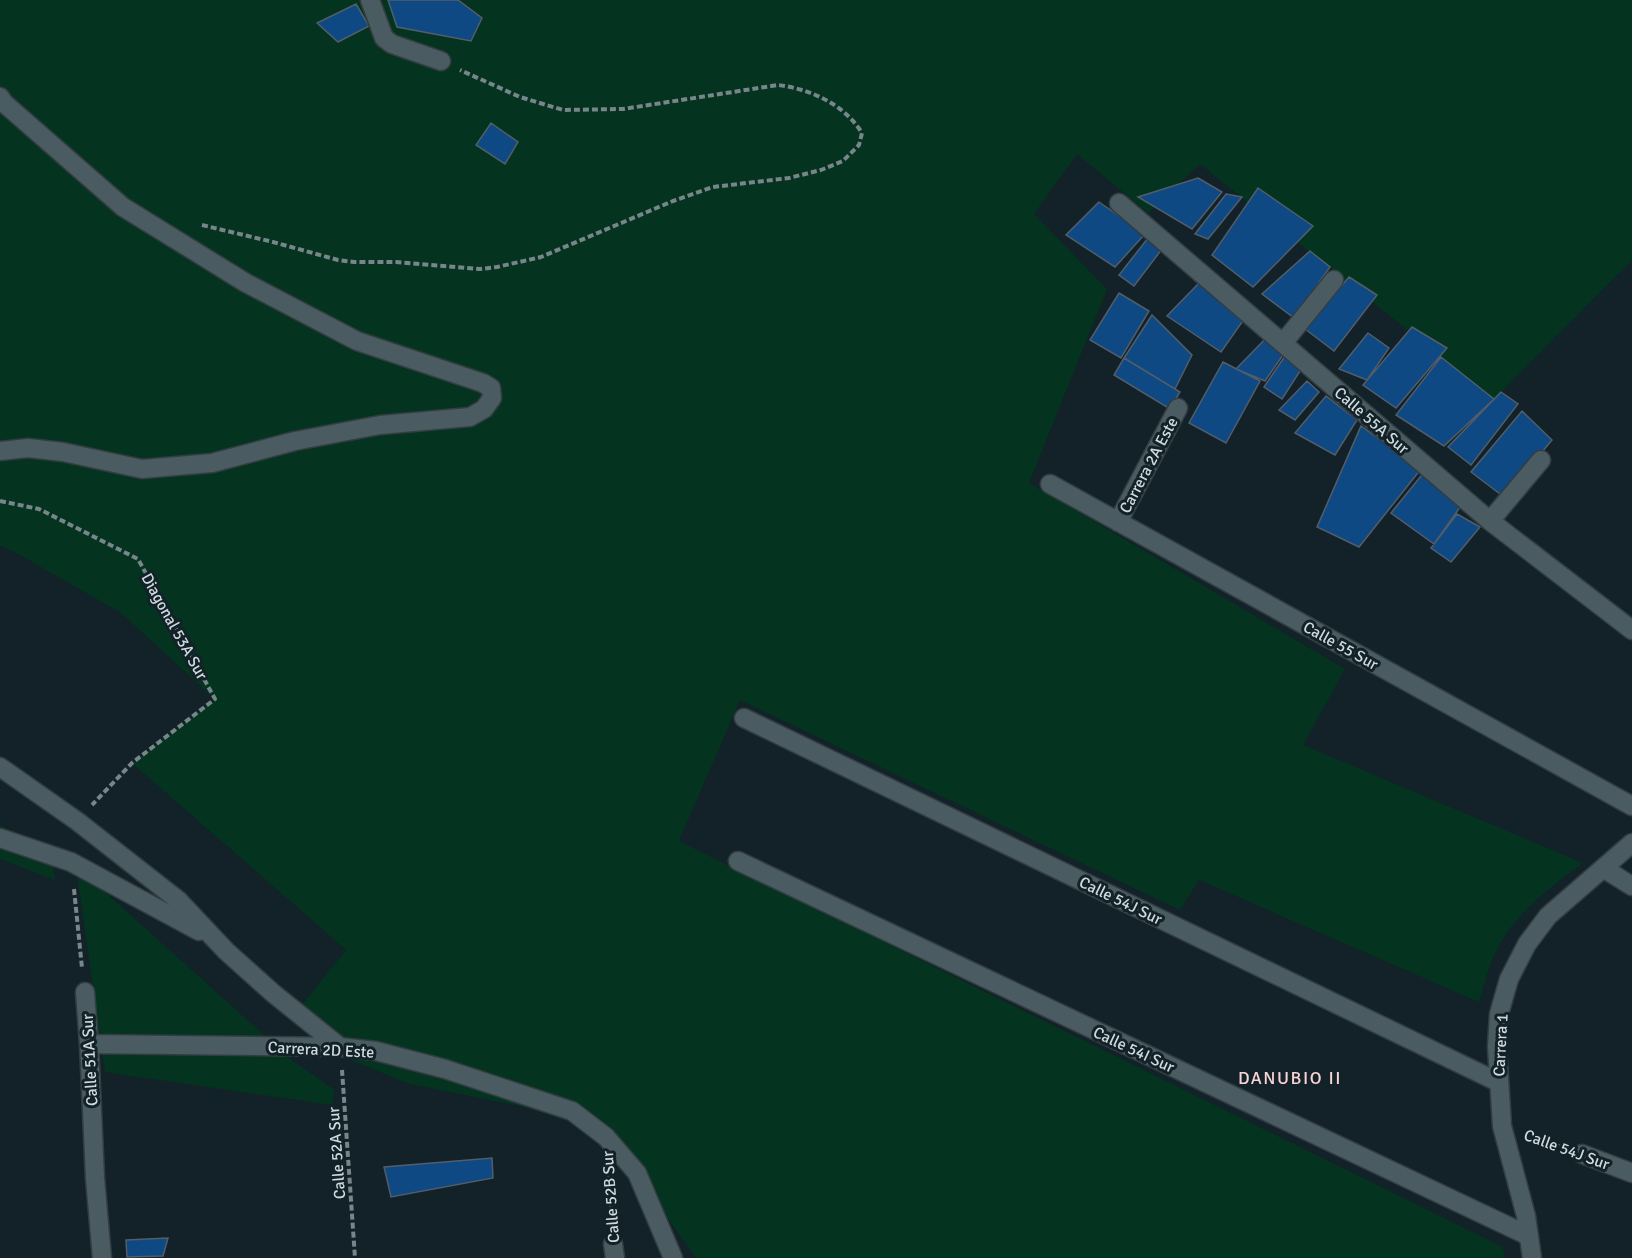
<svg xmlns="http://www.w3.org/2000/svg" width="1632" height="1258" viewBox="0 0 1632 1258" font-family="Signika,sans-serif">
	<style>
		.green { fill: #04331f }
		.building { fill: #0e4983; stroke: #535d69; stroke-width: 1.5 }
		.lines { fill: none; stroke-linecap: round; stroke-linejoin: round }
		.minor-casing { stroke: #333d41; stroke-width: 21 }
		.path { stroke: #78858a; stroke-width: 4; stroke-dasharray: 6 3; stroke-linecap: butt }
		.minor { stroke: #4a5b61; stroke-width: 18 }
		.labels { text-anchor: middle; stroke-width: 6; stroke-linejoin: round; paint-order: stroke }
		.street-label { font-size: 16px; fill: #d0dade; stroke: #122228 }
		.neighbourhood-label { font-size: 18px; letter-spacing: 1.5px; fill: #f8d4d5; stroke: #122228 }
	</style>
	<rect width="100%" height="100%" fill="#122228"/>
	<path class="green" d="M0,0H1632V260L1494,399L1200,164L1148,213L1077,154L1034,214L1107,289L1029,483L1345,669L1303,745L1583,863C1549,888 1514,914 1495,953C1488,968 1484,986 1479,1002L1199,880L1180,910L740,700L679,841L1503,1247L1505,1258H696L649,1192L607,1148L572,1122L525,1107L409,1084L353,1061L292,1017L346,950L132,763L215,699L121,613L15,552L0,546Z
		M0,825L51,852L55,880L0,859Z
		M76,866L293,1061L335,1090L332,1105L105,1072Z"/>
	<path class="building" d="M388,0H458L482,18L471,41L397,27Z
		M356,4L369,26L338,42L317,23Z
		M491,123L518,142L505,164L476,145Z
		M1198,178L1222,192L1192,229L1138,197Z
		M1258,188L1313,226L1253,287L1212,255Z
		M1226,194L1242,197L1208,239L1195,234Z
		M1099,202L1145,234L1115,267L1066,235Z
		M1148,238L1162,249L1134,286L1119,275Z
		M1310,251L1330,267L1294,318L1262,294Z
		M1349,277L1377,295L1334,351L1305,329Z
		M1200,282L1247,315L1221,352L1167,316Z
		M1119,293L1149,311L1121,358L1090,340Z
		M1152,315L1192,355L1175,389L1124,358Z
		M1412,327L1447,348L1396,408L1363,385Z
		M1368,333L1389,348L1367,380L1339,369Z
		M1270,334L1287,349L1265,381L1236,369Z
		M1285,356L1302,368L1282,399L1264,387Z
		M1441,357L1494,399L1444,446L1396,415Z
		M1124,358L1180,392L1170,409L1114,375Z
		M1223,362L1260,381L1226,443L1189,423Z
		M1307,381L1319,392L1295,420L1279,410Z
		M1501,392L1518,404L1471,465L1448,447Z
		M1326,396L1357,420L1335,455L1295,433Z
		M1522,411L1552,440L1504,497L1471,472Z
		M1361,426L1421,469L1359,547L1317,527Z
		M1425,471L1463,503L1434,544L1391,513Z
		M1457,514L1480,527L1451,562L1431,548Z
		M492,1158L493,1178L391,1197L384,1167Z
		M168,1238L163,1256L127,1257L126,1240Z"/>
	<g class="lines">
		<defs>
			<path id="minor" d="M370,0L384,38L392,44L441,61
				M0,97L4,103L123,207L246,283L357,341L483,383L491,388L492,398L484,409L470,417L380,425L295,441L212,463L142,469L63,452L28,448L0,451
				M1119,203L1490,521L1632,630
				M1283,343L1334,280
				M1050,484L1632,806
				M1490,521L1541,460
				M1118,522L1178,408
				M744,718L1498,1082
				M0,767L77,821L178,900L226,951L274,994L340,1047
				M0,838L71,862L199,931
				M738,861L1529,1236
				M1603,868L1632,886
				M85,992L89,1044L95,1178L102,1258
				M89,1044L340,1047L376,1051L445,1069L572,1111L606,1137L637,1173L673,1258
				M1582,1154L1632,1173
				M613,1244L615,1258
				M1532,1258L1526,1216L1502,1126L1497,1046L1499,1014L1509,979L1527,944L1548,916L1632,843"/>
		</defs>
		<use href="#minor" class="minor-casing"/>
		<path class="path" d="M202,225L273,242L338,260L354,262H396L480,269L497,267L541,257L673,201L713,187L789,178L821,170L843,161L859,145L862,133C844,104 810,89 778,85L623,109L563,110L520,97L460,70
			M0,501L39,509L138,559L215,699L132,763L92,805
			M74,889L82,968
			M342,1070L355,1258
			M1529,1136L1562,1147
			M609,1176L612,1223"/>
		<use href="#minor" class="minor"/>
	</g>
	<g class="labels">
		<g class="street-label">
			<text transform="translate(1372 420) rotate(41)" y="6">Calle 55A Sur</text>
			<text transform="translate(1148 465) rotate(-62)" y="6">Carrera 2A Este</text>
			<text transform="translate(175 626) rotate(61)" y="6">Diagonal 53A Sur</text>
			<text transform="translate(1341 645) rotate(29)" y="6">Calle 55 Sur</text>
			<text transform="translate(1121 900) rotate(26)" y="6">Calle 54J Sur</text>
			<text transform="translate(1500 1045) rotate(-87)" y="6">Carrera 1</text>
			<text transform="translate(321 1049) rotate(3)" y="6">Carrera 2D Este</text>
			<text transform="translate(1134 1049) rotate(25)" y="6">Calle 54I Sur</text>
			<text transform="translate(89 1060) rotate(-93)" y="6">Calle 51A Sur</text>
			<text transform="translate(1567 1149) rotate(20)" y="6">Calle 54J Sur</text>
			<text transform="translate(336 1153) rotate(-94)" y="6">Calle 52A Sur</text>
			<text transform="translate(610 1197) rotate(-94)" y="6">Calle 52B Sur</text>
		</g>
		<g class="neighbourhood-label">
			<text x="1290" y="1084">DANUBIO II</text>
		</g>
	</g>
</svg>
